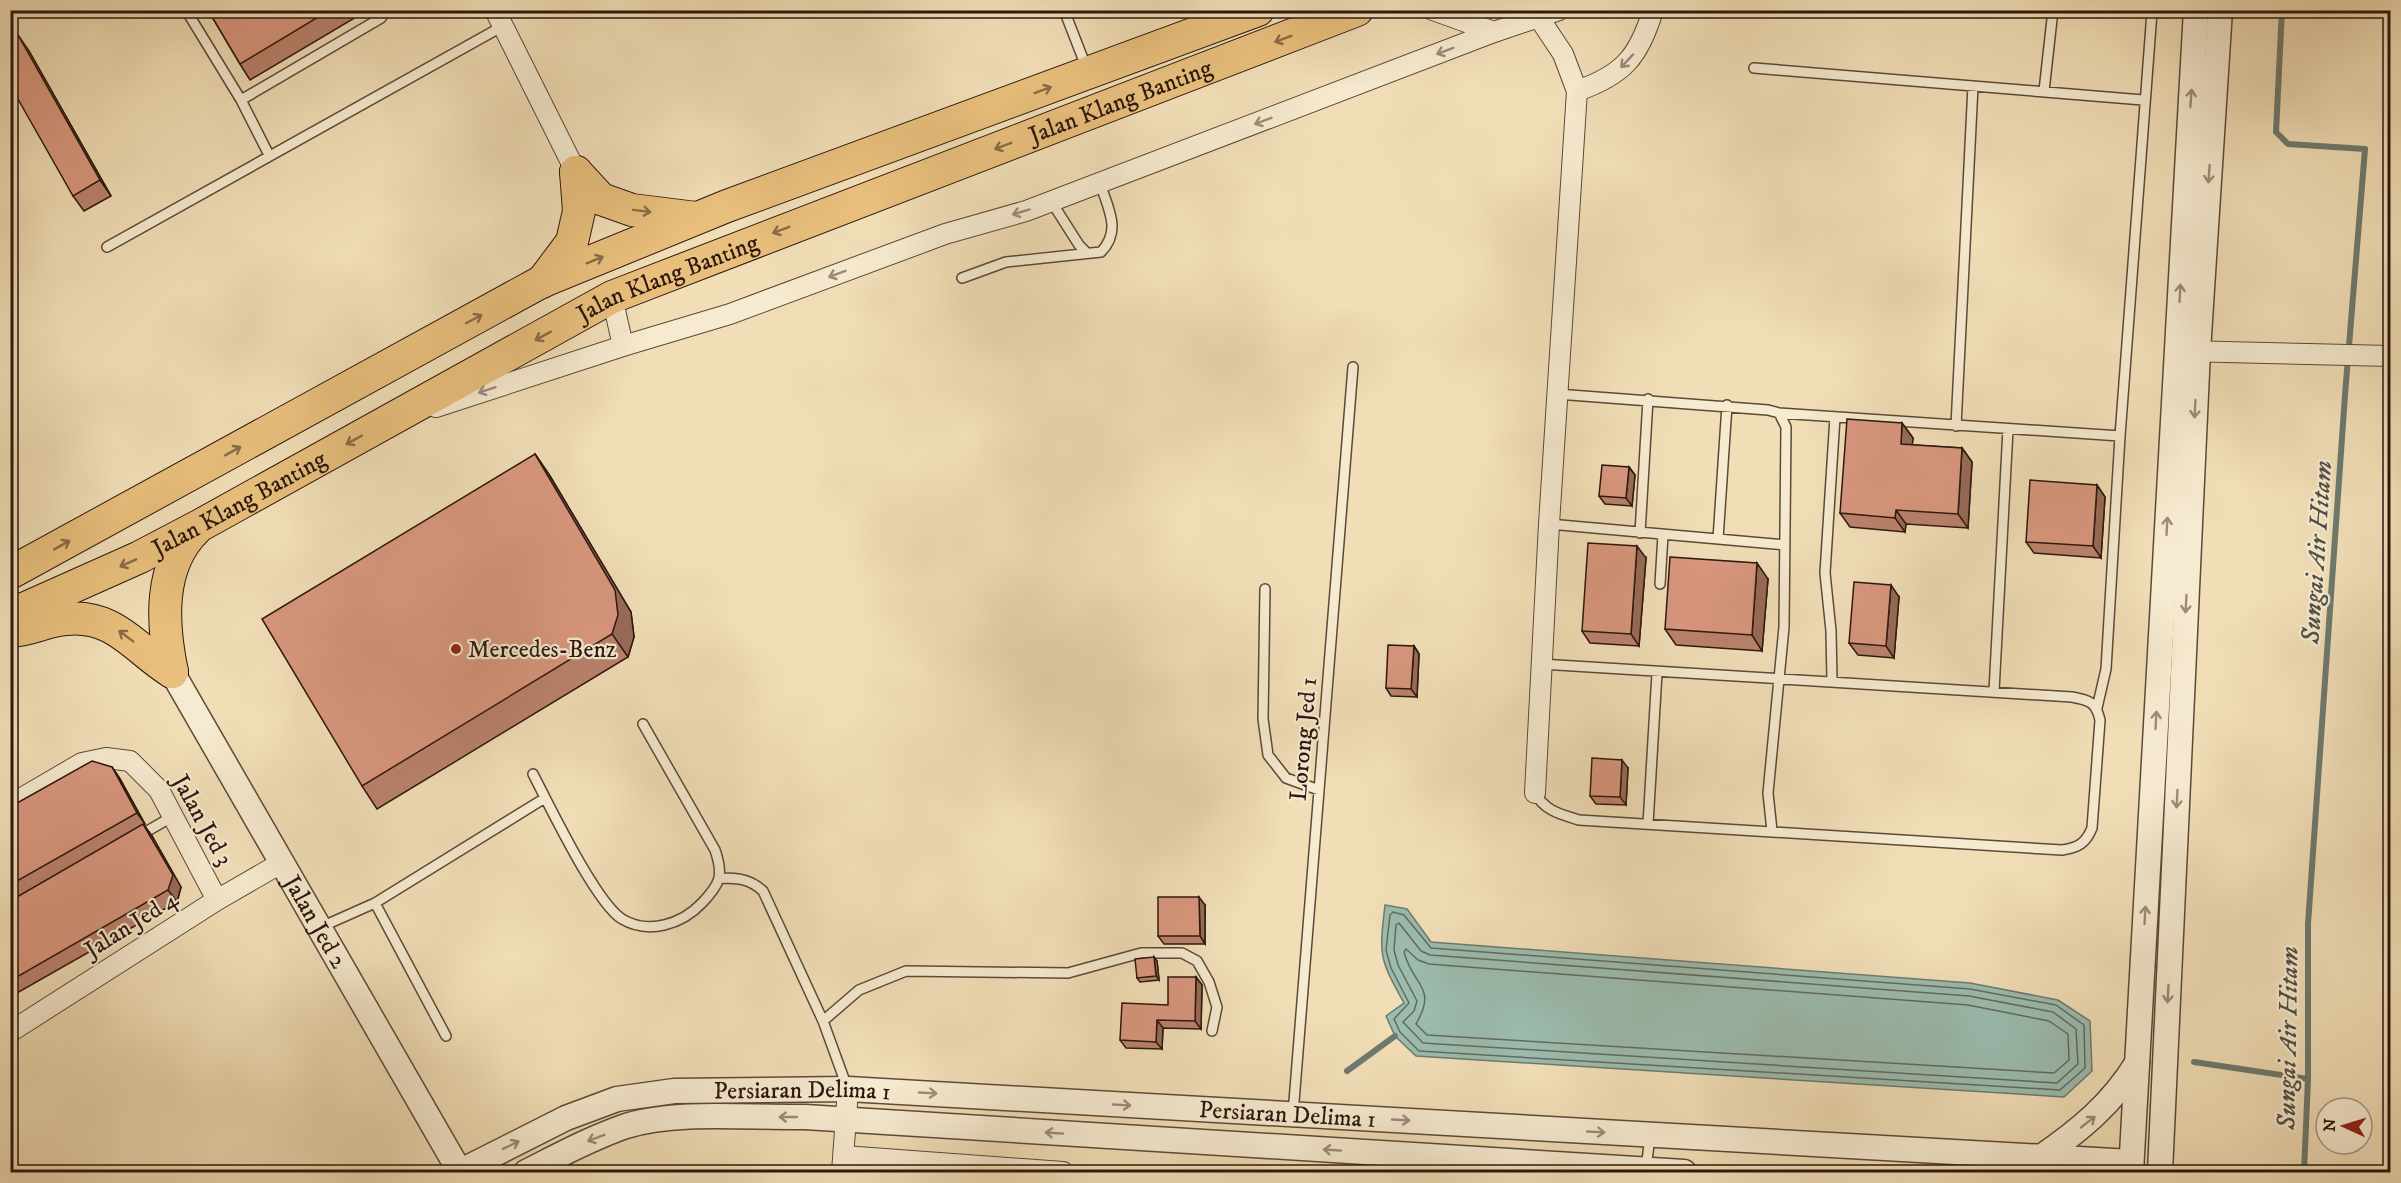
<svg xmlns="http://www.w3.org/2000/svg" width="2401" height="1183" viewBox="0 0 2401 1183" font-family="'IM FELL DW Pica',serif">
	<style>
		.water { fill: #9bbcaf; stroke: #6e7a6f; stroke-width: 1.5 }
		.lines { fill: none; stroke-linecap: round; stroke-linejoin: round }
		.shore { stroke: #636a5e; stroke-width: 1.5 }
		.stream { stroke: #6e7a6f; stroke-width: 6 }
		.service-casing { stroke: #5c4938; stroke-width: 12 }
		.minor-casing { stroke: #5c4938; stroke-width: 22 }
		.tertiary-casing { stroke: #5c4938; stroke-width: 27 }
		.trunk-casing { stroke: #2b170e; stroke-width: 34 }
		.service { stroke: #f6ead0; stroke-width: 9 }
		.minor { stroke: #f6ead0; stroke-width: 20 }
		.tertiary { stroke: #f6ead0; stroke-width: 24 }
		.trunk { stroke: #e8bf7c; stroke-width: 32 }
		.wall { fill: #bb826d; stroke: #2b170e; stroke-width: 1.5 }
		.shaded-wall { fill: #986a59; stroke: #2b170e; stroke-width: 1.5 }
		.building { fill: #d9977f; stroke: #2b170e; stroke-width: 1.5 }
		.oneway { stroke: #8a6b45 }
		.oneway2 { stroke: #9b8b79 }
		.poi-dot { fill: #8f2418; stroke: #f6ead0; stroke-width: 2 }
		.labels { text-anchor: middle; stroke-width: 4.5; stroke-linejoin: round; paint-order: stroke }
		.street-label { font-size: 24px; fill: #2b170e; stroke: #f6ead0 }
		.poi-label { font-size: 24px; fill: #2b170e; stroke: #f6ead0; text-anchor: start }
		.water-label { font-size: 26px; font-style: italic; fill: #525146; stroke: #f6ead0 }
	</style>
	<rect width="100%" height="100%" fill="#f1deb7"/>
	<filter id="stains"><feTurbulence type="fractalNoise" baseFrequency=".00333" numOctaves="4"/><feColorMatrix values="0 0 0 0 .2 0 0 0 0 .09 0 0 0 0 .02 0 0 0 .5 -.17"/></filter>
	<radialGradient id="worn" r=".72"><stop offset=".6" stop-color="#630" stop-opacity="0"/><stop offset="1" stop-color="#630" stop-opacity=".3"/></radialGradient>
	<path class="water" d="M1385,905L1407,909L1431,942L1970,983L2058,1000L2090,1021L2092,1071L2064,1097L1416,1056L1395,1036L1386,1016L1404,1003C1379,958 1379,956 1385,905Z"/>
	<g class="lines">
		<path class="shore" d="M1393,912L1404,915L1431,948L1970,989L2056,1005L2084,1025L2085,1068L2060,1090L1419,1051L1400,1032L1394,1019L1409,1003L1391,968L1386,950L1390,915Z
			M1399,923L1421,951L1430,955L1969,996L2053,1012L2076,1029L2078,1064L2057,1083L1423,1043L1403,1022L1414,1011L1417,1001L1398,965L1394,950L1396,925Z
			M1406,949L1418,960L1429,964L1968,1005L2049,1021L2068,1034L2069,1060L2054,1073L1427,1035L1416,1024C1438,986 1413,987 1404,952Z"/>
		<path class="stream" d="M2282,10L2276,132L2288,144L2365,149L2345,395L2308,924V1079L2304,1172
			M2194,1062L2308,1079
			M1347,1071L1395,1036"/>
		<defs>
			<path id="service" d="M186,10L241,100L269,155
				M1064,10L1087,69
				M1754,68L2143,100
				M2044,91L2053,10
				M241,100L381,18L387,10
				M1051,201L1079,245L1086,252
				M107,247L503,26
				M962,278L1006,262L1101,252C1122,230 1108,209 1100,183
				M1557,394L1768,410L1779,413L1786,427L1784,627L1768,793L1772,831
				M1779,413L2120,436L2106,669L2097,708
				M1956,426L1973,86
				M2120,436L2152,12
				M1549,524L1785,545
				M1640,533L1648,399
				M1718,539L1727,405
				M1660,584L1663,535
				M1265,589L1263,719L1268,755L1286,778L1319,790
				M1832,680L1831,631L1825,573L1835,417
				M1994,691L2008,429
				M533,774C549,805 596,903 622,919C649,935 682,924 702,903C720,884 724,876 715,850L643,724
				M1535,793C1545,811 1560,814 1579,820L2062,850C2078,848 2086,843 2092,828L2100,720C2096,702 2089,700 2072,697L1541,664
				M1648,824L1657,673
				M137,837L175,815
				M721,878C738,878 750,879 763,891L823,1021L847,1087
				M375,903L446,1036
				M321,927L375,903L545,798
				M823,1021L859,990L906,971L1068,973L1141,953H1182L1197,961L1209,982L1217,1007L1212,1031
				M1293,1114L1353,367
				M1646,1168L1650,1137"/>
			<path id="minor" d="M495,10L576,172
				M1433,10L1494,32
				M1577,91C1623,75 1639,57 1653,10
				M612,297L623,346
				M2183,351L2390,356
				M436,407L623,346L730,314L945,234L1026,211L1494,32L1559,10
				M1535,793L1549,524L1577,91L1563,54L1539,18
				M10,805L82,763L106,758L130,761L159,790L217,900
				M10,1032L217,900L281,863
				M844,1156L1063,1172
				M842,1172L848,1089"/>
			<g id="tertiary">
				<path id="s1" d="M172,672L460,1172"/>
				<path d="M2041,1157C2080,1130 2112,1104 2137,1063"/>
				<path id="s2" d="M459,1172L566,1118L617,1099L674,1091L848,1089L2131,1162"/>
				<path d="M526,1172C558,1156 591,1138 626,1126C678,1110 750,1118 805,1117L1684,1172"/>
				<path d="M2131,1172L2196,10"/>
				<path d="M2160,1172L2198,351L2220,10"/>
			</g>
			<g id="trunk">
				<path d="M576,172L601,199L632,210L696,218"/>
				<path d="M542,282L572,242L579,211L576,172"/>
				<path d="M10,573L541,282L727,206L1258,10"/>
				<path id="s3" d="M10,615L140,557L199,526L612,297L1357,10"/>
				<path d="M10,631C29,631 47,620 66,619C115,614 135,649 172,672"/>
				<path d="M172,672C162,624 158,566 196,529"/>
			</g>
		</defs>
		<use href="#service" class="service-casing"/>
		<use href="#minor" class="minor-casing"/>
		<use href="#tertiary" class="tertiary-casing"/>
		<use href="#trunk" class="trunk-casing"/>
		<use href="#service" class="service"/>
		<use href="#minor" class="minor"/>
		<use href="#tertiary" class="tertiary"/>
		<use href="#trunk" class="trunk"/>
	</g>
	<path class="wall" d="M208,10H368L250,80L240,64Z
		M29,51L111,196L84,211L73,196Z
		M1902,423L1913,438L1912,445L1962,448L1972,462L1968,528L1906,524L1905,532L1850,527L1840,513Z
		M535,454L550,476L631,612L634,637L628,657L377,809L362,786Z
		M1629,467L1635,475L1632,506L1605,504L1599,496Z
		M2097,485L2105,497L2101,558L2034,553L2026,542Z
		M1646,558L1639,646L1590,643L1582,631Z
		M1768,579L1762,651L1676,645L1665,629Z
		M1899,597L1894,658L1858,655L1849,643Z
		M1414,646L1419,654L1417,697L1391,696L1386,688Z
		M112,767L120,779L145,824L144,825L152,836L181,887L177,902L10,997V807Z
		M1628,768L1626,805L1596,804L1590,796Z
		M1205,905V944H1164L1158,936Z
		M1154,957L1157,961L1159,980L1140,982L1137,978Z
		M1196,977L1202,985L1201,1029L1163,1028L1162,1049L1126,1048L1120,1040L1168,1005Z"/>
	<path class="shaded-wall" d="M18,35L29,51L111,196L100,180Z
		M1902,423L1913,438L1911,458L1901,444Z
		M1962,448L1972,462L1968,528L1958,514Z
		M535,454L550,476L631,612L634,637L628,657L612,634Z
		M1629,467L1635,475L1632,506L1626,498Z
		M2097,485L2105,497L2101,558L2093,546Z
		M1896,510L1906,524L1905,532L1895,518Z
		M1637,546L1646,558L1639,646L1631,634Z
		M1757,563L1768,579L1762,651L1752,635Z
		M1891,585L1899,597L1894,658L1886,646Z
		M1414,646L1419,654L1417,697L1411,689Z
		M1622,760L1628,768L1626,805L1620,797Z
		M112,767L120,779L145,824L137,813Z
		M143,824L152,836L181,887L177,902L168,890Z
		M1199,897L1205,905V944L1200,936Z
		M1154,957L1157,961L1159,980L1156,976Z
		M1196,977L1202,985L1201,1029L1195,1021Z
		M1157,1020L1163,1028L1162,1049L1156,1042Z"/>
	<path class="building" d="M208,10H330L240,64Z
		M18,35L100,180L73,196L10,85V39Z
		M1847,419L1902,423L1901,444L1962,448L1958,514L1896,510L1895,518L1840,513Z
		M535,454L615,590L618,615L612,634L362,786L262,619Z
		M1602,465L1629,467L1626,498L1599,496Z
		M2030,480L2097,485L2093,546L2026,542Z
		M1588,543L1637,546L1631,634L1582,631Z
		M1670,557L1757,563L1752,635L1665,629Z
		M1854,582L1891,585L1886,646L1849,643Z
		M1388,645L1414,646L1411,689L1386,688Z
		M1592,758L1622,760L1620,797L1590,796Z
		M92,761L112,767L137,813L10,885V807Z
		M143,824L173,875L168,890L10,981V901Z
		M1158,897H1199L1200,936H1158Z
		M1154,957L1156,976L1137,978L1135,959Z
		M1168,977H1196L1195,1021L1157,1020L1156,1042L1120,1040L1122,1003L1168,1005Z"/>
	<defs><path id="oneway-shaft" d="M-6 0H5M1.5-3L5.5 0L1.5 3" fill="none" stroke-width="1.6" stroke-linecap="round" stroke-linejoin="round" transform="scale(1.5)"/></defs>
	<g class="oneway">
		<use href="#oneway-shaft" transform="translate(1283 39) rotate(159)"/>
		<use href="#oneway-shaft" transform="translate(1043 90) rotate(-20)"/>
		<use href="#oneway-shaft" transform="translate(1003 146) rotate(159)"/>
		<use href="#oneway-shaft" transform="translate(642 211) rotate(7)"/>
		<use href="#oneway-shaft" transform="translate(781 230) rotate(159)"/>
		<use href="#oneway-shaft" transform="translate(595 260) rotate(-22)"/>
		<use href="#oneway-shaft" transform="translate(474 319) rotate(-28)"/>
		<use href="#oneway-shaft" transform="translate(543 336) rotate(151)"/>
		<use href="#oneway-shaft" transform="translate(354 440) rotate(151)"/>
		<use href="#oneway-shaft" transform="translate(233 451) rotate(-29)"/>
		<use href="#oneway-shaft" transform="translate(62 545) rotate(-29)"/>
		<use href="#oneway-shaft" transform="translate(128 563) rotate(156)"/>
		<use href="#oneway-shaft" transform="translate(126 636) rotate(-143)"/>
	</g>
	<g class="oneway2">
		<use href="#oneway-shaft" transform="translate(1445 51) rotate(159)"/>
		<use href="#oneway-shaft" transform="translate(1627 61) rotate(133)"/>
		<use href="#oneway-shaft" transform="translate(2191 98) rotate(-86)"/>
		<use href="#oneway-shaft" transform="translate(1263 121) rotate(159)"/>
		<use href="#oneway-shaft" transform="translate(2209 174) rotate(94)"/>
		<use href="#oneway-shaft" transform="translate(1021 212) rotate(163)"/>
		<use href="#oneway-shaft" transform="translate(837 274) rotate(159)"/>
		<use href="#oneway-shaft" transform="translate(2180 293) rotate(-87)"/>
		<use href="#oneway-shaft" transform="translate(487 390) rotate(162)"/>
		<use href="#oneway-shaft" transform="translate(2195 409) rotate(93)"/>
		<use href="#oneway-shaft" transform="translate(2167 526) rotate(-87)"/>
		<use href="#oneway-shaft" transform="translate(2186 604) rotate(93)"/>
		<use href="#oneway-shaft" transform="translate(2156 720) rotate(-87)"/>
		<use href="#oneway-shaft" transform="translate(2177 799) rotate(93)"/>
		<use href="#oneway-shaft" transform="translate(2145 915) rotate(-87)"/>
		<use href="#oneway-shaft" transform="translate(2168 994) rotate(93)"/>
		<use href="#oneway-shaft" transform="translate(928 1093) rotate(3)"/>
		<use href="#oneway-shaft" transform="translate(1122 1105) rotate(3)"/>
		<use href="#oneway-shaft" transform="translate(788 1117) rotate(180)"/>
		<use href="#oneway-shaft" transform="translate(1401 1120) rotate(3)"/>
		<use href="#oneway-shaft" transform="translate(2088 1122) rotate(-38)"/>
		<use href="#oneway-shaft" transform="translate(1596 1132) rotate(3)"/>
		<use href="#oneway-shaft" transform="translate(1054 1133) rotate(-176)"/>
		<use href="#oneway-shaft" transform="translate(596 1138) rotate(159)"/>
		<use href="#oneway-shaft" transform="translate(511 1145) rotate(-26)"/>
		<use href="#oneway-shaft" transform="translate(1332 1150) rotate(-176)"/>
	</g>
	<circle class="poi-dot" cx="456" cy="649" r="6"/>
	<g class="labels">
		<g class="street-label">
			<text dy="8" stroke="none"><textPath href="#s3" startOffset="1226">Jalan Klang Banting</textPath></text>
			<text dy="8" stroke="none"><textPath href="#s3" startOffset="740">Jalan Klang Banting</textPath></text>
			<text dy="8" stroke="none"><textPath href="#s3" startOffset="255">Jalan Klang Banting</textPath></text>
			<text transform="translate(1303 739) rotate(-85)" y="8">Lorong Jed 1</text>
			<text transform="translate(203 820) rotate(61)" y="8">Jalan Jed 3</text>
			<text dy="8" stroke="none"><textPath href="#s1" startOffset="288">Jalan Jed 2</textPath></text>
			<text transform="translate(131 924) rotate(-32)" y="8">Jalan Jed 4</text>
			<text dy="8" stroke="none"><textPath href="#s2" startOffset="360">Persiaran Delima 1</textPath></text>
			<text dy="8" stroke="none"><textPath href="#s2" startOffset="846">Persiaran Delima 1</textPath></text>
		</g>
		<g class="poi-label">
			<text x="468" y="657">Mercedes-Benz</text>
		</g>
		<g class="water-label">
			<text transform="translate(2316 552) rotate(-86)" y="9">Sungai Air Hitam</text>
			<text transform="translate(2287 1038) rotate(-89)" y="9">Sungai Air Hitam</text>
		</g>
	</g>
	<rect width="2401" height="1183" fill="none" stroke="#f1deb7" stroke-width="36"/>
	<rect x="12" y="12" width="2377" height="1159" fill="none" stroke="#2b170e" stroke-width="3"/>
	<rect x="18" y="18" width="2365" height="1147" fill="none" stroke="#2b170e" stroke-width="1.5"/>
	<g transform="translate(2344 1126) rotate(274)"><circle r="28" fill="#f6ead0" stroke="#a59682" stroke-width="1.5"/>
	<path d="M0-4.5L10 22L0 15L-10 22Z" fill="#8f2418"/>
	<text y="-9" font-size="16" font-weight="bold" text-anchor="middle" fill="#2b170e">N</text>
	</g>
	<rect width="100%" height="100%" filter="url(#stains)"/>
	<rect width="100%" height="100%" fill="url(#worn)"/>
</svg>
